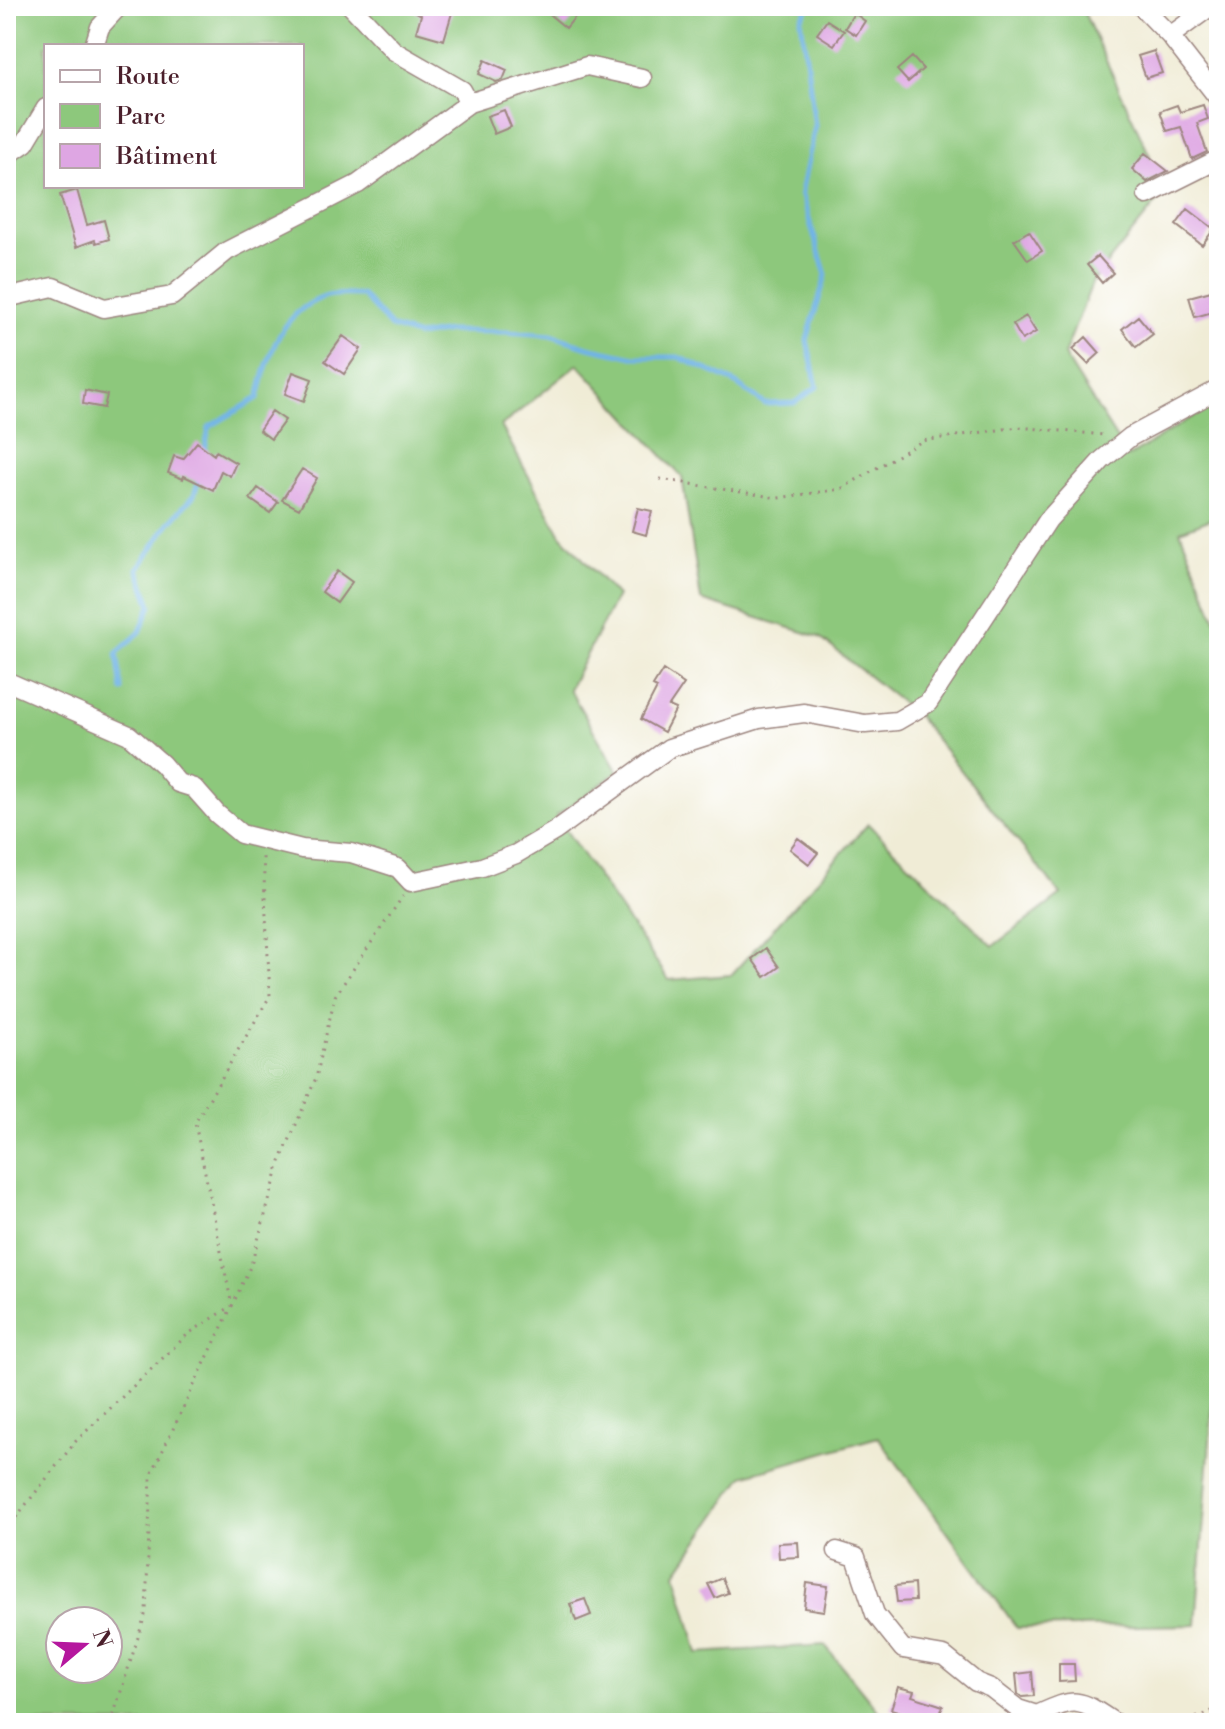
<svg xmlns="http://www.w3.org/2000/svg" width="1225" height="1729" viewBox="0 0 1225 1729" font-family="'Libre Bodoni',serif">
	<style>
		.green { fill: #8dc87c; stroke: #6c7454; stroke-width: 2; fill-rule: evenodd }
		.lines { fill: none; stroke-linecap: round; stroke-linejoin: round }
		.stream { stroke: #71b4e6; stroke-width: 5 }
		.building { fill: #dea6e3 }
		.minor-casing { stroke: #9d8680; stroke-width: 21 }
		.path { stroke: #9d8680; stroke-width: 3; stroke-dasharray: 2 6; stroke-linecap: butt }
		.minor { stroke: #fff; stroke-width: 18 }
	</style>
	<rect width="100%" height="100%" fill="#fff"/>
	<filter id="ink" filterUnits="userSpaceOnUse"><feTurbulence type="fractalNoise" baseFrequency=".0125" numOctaves="2"/><feDisplacementMap in="SourceGraphic" scale="16" xChannelSelector="R" yChannelSelector="G"/><feConvolveMatrix kernelMatrix="1 2 1 2 8 2 1 2 1" color-interpolation-filters="sRGB"/></filter>
	<filter id="wash" filterUnits="userSpaceOnUse"><feTurbulence type="fractalNoise" baseFrequency=".006" numOctaves="4" result="noise"/><feDisplacementMap in="SourceGraphic" scale="32" xChannelSelector="R" yChannelSelector="G"/><feGaussianBlur stdDeviation="1.8" result="paint"/><feColorMatrix in="noise" values="0 0 0 0 0 0 0 0 0 0 0 0 0 0 0 0 0 1.4 0 .05"/><feComposite in="paint" operator="in"/></filter>
	<g filter="url(#wash)">
		<rect width="100%" height="100%" fill="#f0ecd6"/>
		<path class="green" d="M6,6H1081L1166,191L1093,281L1064,355L1128,457L1219,400V516L1180,531L1219,627V1321L1196,1625L1017,1628L878,1437L743,1476L676,1573L698,1653L825,1645L888,1723H6ZM46,46H302V186H46ZM578,364L682,477L701,600L819,637L915,713L1061,895L993,946L868,824L731,975L669,980L556,816L618,772L569,689L617,596L561,535L501,426ZM60,1621H108V1669H60Z"/>
		<g class="lines">
			<path class="stream" d="M204,455L209,427L258,398C268,357 279,313 324,297C335,293 351,295 362,295L391,327L418,336L449,331L507,332L551,335L588,347L634,357H678L732,381L765,404L794,403L817,387L807,340L826,275L801,193L815,126L801,19L809,6
				M122,690L117,653L140,632L151,605L138,569L169,523L194,495L200,477"/>
		</g>
		<g id="blocks">
			<path class="building" d="M406,6H454L444,40L416,32L421,15Z
				M539,6H584L566,28Z
				M854,13L865,21L856,35L845,28Z
				M827,20L844,31L834,45L817,34Z
				M1154,51L1162,73L1146,78L1138,56Z
				M912,57L923,69L908,82L897,70Z
				M485,60L507,70L503,80L496,82L479,74Z
				M1177,105L1180,112L1203,105L1208,119L1197,123L1207,152L1192,159L1181,127L1167,131L1160,111Z
				M504,110L511,127L494,134L487,116Z
				M1145,153L1168,171L1147,182L1132,169Z
				M77,190L87,225L104,220L109,239L96,243L95,240L76,247L60,195Z
				M1188,209L1214,229L1202,245L1176,225Z
				M1029,231L1042,251L1028,260L1014,240Z
				M1098,256L1113,273L1102,283L1087,265Z
				M1211,291L1216,311L1195,317L1189,297Z
				M1026,316L1036,332L1022,340L1013,324Z
				M1138,316L1153,334L1136,347L1122,329Z
				M343,336L361,349L344,374L325,361Z
				M1086,337L1100,353L1088,364L1073,349Z
				M293,372L312,379L304,401L285,394Z
				M85,390L107,395L104,408L83,404Z
				M272,411L285,420L271,439L259,430Z
				M197,442L214,455L216,451L236,463L230,476L221,471L213,490L184,476L183,479L168,473L174,456L183,459Z
				M302,469L317,478L299,509L282,500Z
				M258,488L278,502L270,513L250,499Z
				M638,508L652,511L646,535L632,531Z
				M337,571L352,582L337,603L322,592Z
				M663,670L684,684L669,706L676,709L664,732L641,719L657,688L653,686Z
				M798,838L818,853L809,864L790,849Z
				M766,948L779,967L765,977L752,959Z
				M798,1542L799,1557L779,1558L778,1543Z
				M722,1578L728,1593L715,1598L708,1584Z
				M807,1583L828,1586L824,1611L804,1608Z
				M914,1584L915,1601L897,1602L895,1586Z
				M585,1599L591,1615L576,1621L570,1604Z
				M1059,1664H1074L1075,1681L1059,1682Z
				M1032,1672L1034,1696L1022,1697L1018,1694L1016,1674Z
				M898,1687L914,1691L912,1696L943,1706L937,1723L891,1709Z"/>
		</g>
	</g>
	<g filter="url(#ink)">
		<use href="#blocks" fill-opacity="0" stroke="#9d8680" stroke-width="2"/>
		<g class="lines">
			<defs>
				<path id="minor" d="M351,6L394,51L462,90L469,103
					M1141,6L1170,36L1219,99
					M1170,36L1211,6
					M94,46L100,27L119,6
					M6,156L25,143L46,108
					M1147,195L1219,159
					M6,298L53,287L104,308L172,296L227,251L358,184L469,103L587,66L642,78
					M6,681L129,735L162,764L178,783L194,788L217,814L241,834L302,849L351,853L398,868L411,882L482,867L516,854L555,831L669,748L759,719L804,713L865,724L897,721L928,703L1048,520L1102,460L1130,437L1219,389
					M837,1551L856,1557L875,1614L903,1649L944,1656L976,1682L991,1688L1018,1709L1037,1715C1078,1696 1079,1699 1115,1723"/>
			</defs>
			<use href="#minor" class="minor-casing"/>
			<path class="path" d="M660,479L778,498L841,489L922,441L1018,427L1104,435
				M6,1530L76,1441L188,1334L232,1306L251,1265L280,1162L316,1078L335,996L403,896
				M111,1723L146,1612L151,1475L232,1306L195,1123L270,996L263,857
				M1181,1723L1209,1713L1219,1706"/>
			<use href="#minor" class="minor"/>
		</g>
	</g>
	<rect width="1225" height="1729" fill="none" stroke="#fff" stroke-width="32"/>
	<rect x="44" y="44" width="260" height="144" fill="#ffffff" stroke="#b7a5aa" stroke-width="2"/>
	<rect x="60" y="70" width="40" height="12" fill="#ffffff" stroke="#b7a5aa" stroke-width="2"/>
	<text x="116" y="84" font-size="24" fill="#4a1f2b">Route</text>
	<rect x="60" y="104" width="40" height="24" fill="#8dc87c" stroke="#b7a5aa" stroke-width="2"/>
	<text x="116" y="124" font-size="24" fill="#4a1f2b">Parc</text>
	<rect x="60" y="144" width="40" height="24" fill="#dea6e3" stroke="#b7a5aa" stroke-width="2"/>
	<text x="116" y="164" font-size="24" fill="#4a1f2b">Bâtiment</text>
	<g transform="translate(84 1645) rotate(71)"><circle r="38" fill="#ffffff" stroke="#b7a5aa" stroke-width="2"/>
	<path d="M0-6L14 30L0 20L-14 30Z" fill="#b5179e"/>
	<text y="-12" font-size="22" font-weight="bold" text-anchor="middle" fill="#4a1f2b">N</text>
	</g>
</svg>
